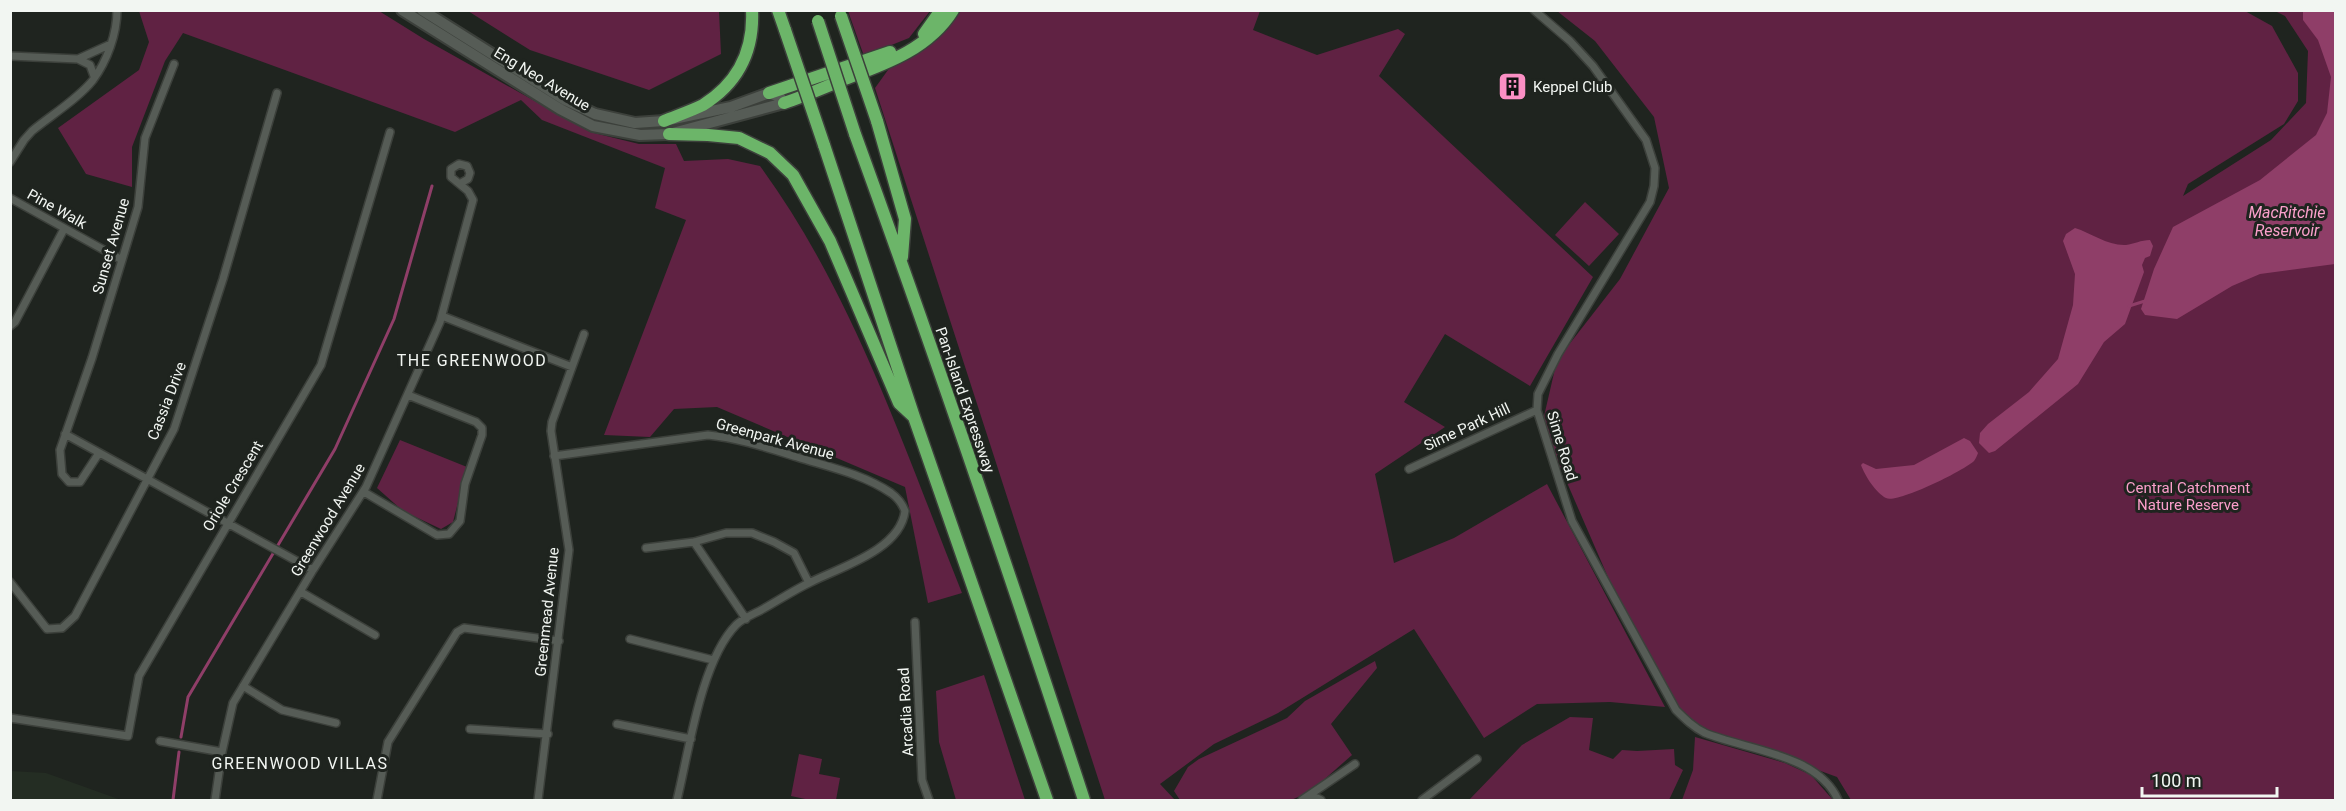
<svg xmlns="http://www.w3.org/2000/svg" width="2346" height="811" viewBox="0 0 2346 811" font-family="Roboto,sans-serif">
	<style>
		.built { fill: #242d23 }
		.green { fill: #602243 }
		.water { fill: #8f3e68 }
		.lines { fill: none; stroke-linecap: round; stroke-linejoin: round }
		.stream { stroke: #8f3e68; stroke-width: 3 }
		.street-casing { stroke: #3c403b; stroke-width: 10 }
		.secondary-casing { stroke: #3c403b; stroke-width: 14 }
		.highway-casing { stroke: #3c403b; stroke-width: 15 }
		.street { stroke: #565c56; stroke-width: 7 }
		.secondary { stroke: #565c56; stroke-width: 10 }
		.highway { stroke: #6cb569; stroke-width: 12 }
		.highway-bridge-casing { stroke: #3c403b; stroke-width: 15; stroke-linecap: butt }
		.highway-bridge { stroke: #6cb569; stroke-width: 12 }
		.labels { text-anchor: middle; stroke-width: 6; stroke-linejoin: round; paint-order: stroke }
		.street-label { font-size: 15px; fill: #f2f6f2; stroke: #1f241f }
		.poi-label { font-size: 15px; fill: #f2f6f2; stroke: #1f241f; text-anchor: start }
		.park-label { font-size: 15px; fill: #fa9eca; stroke: #1f241f }
		.water-label { font-size: 16px; font-style: italic; fill: #fba0cb; stroke: #1f241f }
		.neighbourhood-label { font-size: 16px; letter-spacing: 1.5px; fill: #f2f6f2; stroke: #1f241f }
	</style>
	<rect width="100%" height="100%" fill="#1f241f"/>
	<path class="built" d="M10,771L46,773L121,800H11Z"/>
	<path class="green" d="M139,11H379L424,39L590,132L639,144H676L684,161L728,159L760,166C853,293 904,448 962,593L928,603L905,487L717,407L674,409L650,437L604,435L686,220L655,208L665,168L542,120L521,100L455,132L183,33L165,61L132,147V187L86,174L58,128L139,70L149,42Z
		M468,11H719L721,54L649,90L530,50Z
		M848,11H930L909,38L864,56Z
		M954,11H1260L1253,30L1317,55L1398,29L1405,34L1379,76L1593,277L1530,386L1445,334L1404,402L1445,427L1375,474L1394,563L1454,538L1547,484L1665,707L1610,702L1537,704L1484,738L1414,629L1278,713L1214,744L1160,784L1175,800H1105L875,88L893,63Z
		M1557,11H2245L2272,26L2298,73V101L2284,124L2188,184L2183,196L2271,140L2306,103L2308,51L2285,16L2275,11H2335V800H1851L1837,777L1687,722L1656,673L1614,591L1542,425L1557,360L1620,279L1669,188L1654,117L1595,41Z
		M1585,202L1619,234L1589,266L1555,235Z
		M400,440L467,467L453,522L441,529L403,511L377,488Z
		M1375,661L1377,668L1331,724L1352,755L1310,792L1291,800H1180L1174,791L1188,767L1199,759L1287,718L1305,701Z
		M984,675L1025,800H956L939,742L936,691Z
		M1570,717L1593,718L1589,750L1613,759L1622,750L1637,751L1674,749L1675,765L1683,770L1669,800H1469L1522,745Z
		M1695,737L1785,763L1811,775L1833,800H1682L1693,770Z
		M799,754L822,759L819,774L840,778L836,800H810L791,796Z"/>
	<path class="water" d="M2303,11H2335V264L2260,274L2232,286L2177,319L2145,315L2141,309L2154,269L2173,227L2260,180L2316,135L2327,113L2331,77L2318,40L2303,20Z
		M2075,228C2091,233 2108,246 2126,245C2134,244 2141,240 2150,240L2153,246L2150,256L2145,258L2142,265L2144,272L2125,324L2104,342L2078,384L1995,451L1989,453L1979,443L1980,433L1988,424L2029,392L2058,359L2073,305L2075,274L2063,241L2066,234Z
		M1964,438L1970,441L1978,453C1977,456 1976,458 1974,461C1963,471 1897,504 1886,498C1876,493 1865,476 1861,465L1863,463L1876,469L1914,465Z"/>
	<g class="lines">
		<path class="stream" d="M2129,306L2145,301
			M181,737L188,697L335,449L394,319L432,186
			M173,800L179,752"/>
		<defs>
			<path id="street" d="M1534,10L1570,41L1593,66L1646,140L1655,168L1654,186L1650,202L1558,354L1538,394L1537,410L1572,521L1676,710C1685,719 1693,727 1705,733C1746,750 1818,754 1838,800
				M10,56L78,59L90,65L94,76
				M78,59L111,44
				M10,162L24,140L32,131C50,116 78,99 93,80C107,61 117,34 117,10
				M10,198L122,260
				M442,316L572,367
				M10,326L15,322L64,229
				M65,434L313,570
				M99,453L80,482H69L62,474L60,450L92,358L122,260L138,207L145,138L174,64
				M554,456L708,435C738,438 768,448 797,457C829,467 863,474 891,493C898,498 902,503 905,511C900,550 841,567 811,582C794,590 779,600 763,609C754,614 743,618 736,625C701,661 689,751 677,800
				M1409,469L1537,410
				M364,492L437,535L449,534L460,521L465,484L482,435V428L476,422L408,395
				M694,542L746,619
				M646,548L694,542L726,533H752L774,542L794,553L809,583
				M10,582L47,629L62,628L75,616L174,429L223,279L277,93
				M301,592L375,635
				M915,622L922,780L929,800
				M630,639L713,660
				M243,686L282,710L336,723
				M10,718L128,736L139,676L321,365L390,132
				M617,724L691,739
				M470,729L548,734
				M160,741L222,752
				M1311,795L1321,800
				M215,800L222,752L233,703L313,570L366,487L440,322L473,200L468,191L451,177V169L459,164L467,166L470,173L468,179L461,183
				M377,800L388,742L457,632L464,628L559,641
				M538,800L569,550L551,431L552,422L584,334
				M1302,800L1355,764
				M1422,800L1477,759"/>
			<path id="secondary" d="M402,10L560,109L593,126L640,135L669,134L784,103L780,97L769,93L731,107L664,121L635,123L595,114L565,100L422,10"/>
			<path id="highway" d="M778,10L785,30
				M924,34L941,10
				M769,93L890,52
				M784,103C805,96 825,87 845,79C885,64 929,49 953,10
				M664,121C676,116 691,111 703,105C738,83 754,51 752,10
				M877,121L905,219L902,257
				M669,134L708,135L739,138L770,153L793,175L830,241L899,403L913,416
				M855,134C935,354 1011,577 1084,800
				M824,145L914,417L1047,800"/>
		</defs>
		<use href="#street" class="street-casing"/>
		<use href="#secondary" class="secondary-casing"/>
		<use href="#highway" class="highway-casing"/>
		<use href="#street" class="street"/>
		<use href="#secondary" class="secondary"/>
		<use href="#highway" class="highway"/>
		<defs>
			<path id="highway-bridge" d="M841,16L877,121
				M818,21L855,134
				M785,30L824,145"/>
		</defs>
		<use href="#highway-bridge" class="highway-bridge-casing"/>
		<use href="#highway-bridge" class="highway-bridge"/>
	</g>
	<defs>
		<symbol id="building-square" viewBox="-11 -11 22 22"><rect x="-9" y="-9" width="18" height="18" rx="4" fill="#fb8fc4" stroke="#1f241f"/><path d="M-4-6H4V6H1V3H-1V6H-4ZM-2.5-4.3h1.7v1.8h-1.7ZM.8-4.3h1.7v1.8H.8ZM-2.5-1h1.7V.8h-1.7ZM.8-1h1.7V.8H.8Z" fill="#111"/></symbol>
	</defs>
	<g fill-rule="evenodd">
		<use href="#building-square" x="1496" y="70" width="33" height="33"/>
	</g>
	<g class="labels">
		<g class="street-label">
			<text transform="translate(542 79) rotate(31)" y="5">Eng Neo Avenue</text>
			<text transform="translate(57 209) rotate(29)" y="5">Pine Walk</text>
			<text transform="translate(111 246) rotate(-74)" y="5">Sunset Avenue</text>
			<text transform="translate(965 400) rotate(71)" y="5">Pan-Island Expressway</text>
			<text transform="translate(167 401) rotate(-69)" y="5">Cassia Drive</text>
			<text transform="translate(1467 427) rotate(-25)" y="5">Sime Park Hill</text>
			<text transform="translate(775 439) rotate(15)" y="5">Greenpark Avenue</text>
			<text transform="translate(1562 446) rotate(73)" y="5">Sime Road</text>
			<text transform="translate(233 486) rotate(-59)" y="5">Oriole Crescent</text>
			<text transform="translate(328 520) rotate(-59)" y="5">Greenwood Avenue</text>
			<text transform="translate(547 612) rotate(-84)" y="5">Greenmead Avenue</text>
			<text transform="translate(906 712) rotate(-93)" y="5">Arcadia Road</text>
		</g>
		<g class="poi-label">
			<text x="1533" y="92">Keppel Club</text>
		</g>
		<g class="park-label">
			<text x="2188" y="493">Central Catchment<tspan x="2188" dy="17">Nature Reserve</tspan></text>
		</g>
		<g class="water-label">
			<text x="2287" y="218">MacRitchie<tspan x="2287" dy="18">Reservoir</tspan></text>
		</g>
		<g class="neighbourhood-label">
			<text x="472" y="366">THE GREENWOOD</text>
			<text x="300" y="769">GREENWOOD VILLAS</text>
		</g>
	</g>
	<rect width="2346" height="811" fill="none" stroke="#f2f6f2" stroke-width="24"/>
	<path d="M2142 787v9h135v-9" fill="none" stroke="#f2f6f2" stroke-width="3"/>
	<text x="2151" y="787" font-size="18" fill="#f2f6f2" stroke="#1f241f" stroke-width="4.5" paint-order="stroke">100 m</text>
</svg>
